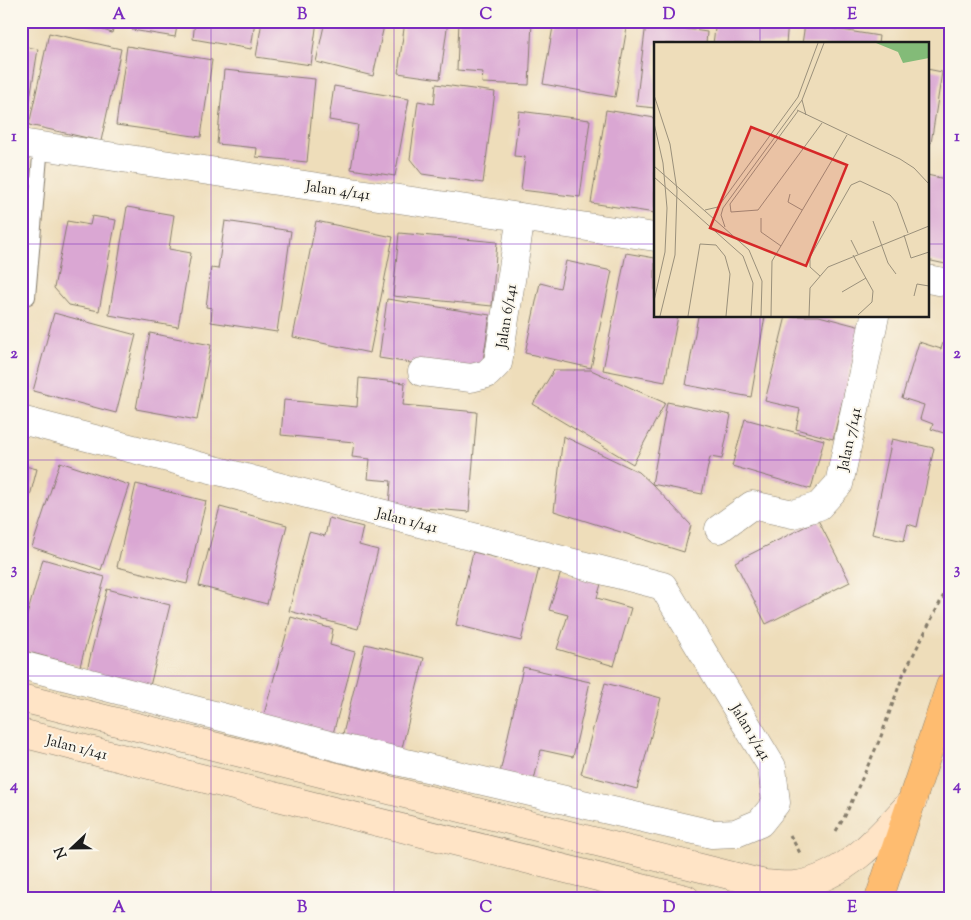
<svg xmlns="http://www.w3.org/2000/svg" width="971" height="920" viewBox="0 0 971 920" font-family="'Sorts Mill Goudy',serif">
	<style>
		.building { fill: #daa7d3 }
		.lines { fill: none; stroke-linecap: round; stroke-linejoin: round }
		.lane-casing { stroke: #857c6b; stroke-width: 16 }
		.street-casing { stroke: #857c6b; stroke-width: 29 }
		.secondary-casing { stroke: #857c6b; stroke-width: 29 }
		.highway-casing { stroke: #857c6b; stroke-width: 29 }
		.path { stroke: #857c6b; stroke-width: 3; stroke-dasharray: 4 4; stroke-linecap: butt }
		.lane { stroke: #fff; stroke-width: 14 }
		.street { stroke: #fff; stroke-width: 28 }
		.secondary { stroke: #ffe4c6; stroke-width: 28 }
		.highway { stroke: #febc70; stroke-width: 28 }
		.grid { fill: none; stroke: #7b2cbf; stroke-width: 1; stroke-opacity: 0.55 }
		.labels { text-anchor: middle; stroke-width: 4; stroke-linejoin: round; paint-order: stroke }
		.street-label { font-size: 15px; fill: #1c1c1c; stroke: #fbf7ec }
		.inset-road { fill: none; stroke: #9a907b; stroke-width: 1 }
		.view { fill: #d62828; fill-opacity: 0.15; stroke: #d62828; stroke-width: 2.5 }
		.inset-edge { fill: none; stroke: #1c1c1c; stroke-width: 2.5 }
		.neatline { fill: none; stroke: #7b2cbf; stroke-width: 2 }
		.grid-label { font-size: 16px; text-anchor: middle; font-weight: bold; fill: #7b2cbf }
	</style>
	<rect width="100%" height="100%" fill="#fbf7ec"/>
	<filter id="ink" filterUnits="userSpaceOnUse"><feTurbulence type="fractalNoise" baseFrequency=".02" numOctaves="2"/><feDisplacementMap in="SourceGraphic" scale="10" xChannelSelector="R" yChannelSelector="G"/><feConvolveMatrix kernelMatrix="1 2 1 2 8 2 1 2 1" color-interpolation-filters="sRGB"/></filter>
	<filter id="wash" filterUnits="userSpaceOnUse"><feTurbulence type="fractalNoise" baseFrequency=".0096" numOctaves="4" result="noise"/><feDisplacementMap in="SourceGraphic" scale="20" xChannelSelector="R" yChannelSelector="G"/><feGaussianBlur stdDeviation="1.12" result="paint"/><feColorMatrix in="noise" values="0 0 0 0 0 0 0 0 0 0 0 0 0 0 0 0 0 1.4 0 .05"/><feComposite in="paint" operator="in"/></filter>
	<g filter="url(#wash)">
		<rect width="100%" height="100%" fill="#eeddba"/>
		<g id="blocks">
			<path class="building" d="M76,21H115L112,33Z
				M133,21H178L175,37L132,30Z
				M195,21H255L251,49L193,39Z
				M262,21H317L311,65L256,57Z
				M325,21H385L373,76L316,62Z
				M405,21H448L440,79L398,73Z
				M459,21H532L529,85L482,83L483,72L457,70Z
				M554,21H628L615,97L543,84Z
				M716,21H788L786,44H713Z
				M646,23L707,32L706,44H655V108L636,106Z
				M805,24L879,36L878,44H802Z
				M49,33L121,49L101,141L29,125Z
				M21,46L38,49L25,129L21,128Z
				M127,46L212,60L201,137L116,125Z
				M927,69L942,72L931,143L927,142Z
				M224,70L315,79L307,162L256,157L257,148L217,144Z
				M436,84L495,92L483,183L422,174L410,159L418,101L434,104Z
				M334,86L409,99L395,176L351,169L358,125L329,120Z
				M606,110L655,118V213L591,203Z
				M519,111L590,120L580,197L521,190L525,157L514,156Z
				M927,175L950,180V265L927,260Z
				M127,207L174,215L169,249L191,253L178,327L109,315Z
				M92,216L116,220L99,311L69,305L54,288L67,221L90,225Z
				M225,221L291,231L277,332L211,322L212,308L206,307L211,268L218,269Z
				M316,221L393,237L370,353L293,337Z
				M399,233L497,242L492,306L393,296Z
				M626,253L655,258V316H678L665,382L603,370Z
				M566,261L612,271L591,368L525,353L540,283L560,288Z
				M387,299L490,315L481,374L379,358Z
				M54,313L136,335L116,413L33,391Z
				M698,316H765L751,397L686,385Z
				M786,316H819L861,327L833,439L796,429L800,409L765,401Z
				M950,322V435L931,429L933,424L920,419L924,405L902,398L919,342L941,349Z
				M150,333L211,345L197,420L136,409Z
				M554,370H591L665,403L633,464L533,404Z
				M359,378L405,383L403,405L477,412L469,512L389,505L391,481L368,479L370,459L352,457L354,442L281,435L284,400L357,407Z
				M667,402L731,415L722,459L710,457L702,494L652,484L691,525L684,552L554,511L563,436L639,472L652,484Z
				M745,419L824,440L811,489L732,466Z
				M892,439L934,448L917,527L908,524L904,541L872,534Z
				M60,462L129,485L101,570L32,547Z
				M21,465L37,469L22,527H21Z
				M136,484L206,501L187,584L117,567Z
				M220,507L287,525L267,604L199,586Z
				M329,518L363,527L359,545L378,550L358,629L289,611L309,532L325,536Z
				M818,520L850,582L766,624L735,562Z
				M473,552L539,568L521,641L456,625Z
				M43,559L105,577L80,666L21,650V636Z
				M561,572L601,584L597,598L631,608L614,666L557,649L568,615L549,610Z
				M107,589L170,605L149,690L86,674Z
				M291,617L333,629L330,645L355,652L331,741L264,714Z
				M365,644L424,658L401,752L342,738Z
				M523,667L590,682L573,757L541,750L534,780L500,773Z
				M605,683L661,698L637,789L581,774Z"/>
		</g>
	</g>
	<g filter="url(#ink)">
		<use href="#blocks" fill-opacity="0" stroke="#857c6b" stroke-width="1"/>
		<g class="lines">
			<defs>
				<path id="lane" d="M28,297L41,145"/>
				<path id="street" d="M21,143L655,237
					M927,279L950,283
					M422,372L471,378L487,374L498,363L521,217
					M21,420L663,586L772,767L776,803L760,823L736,833L712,834L341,748L21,665
					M719,529L752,505L793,514L819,506L839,484L875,316"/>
				<path id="secondary" d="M21,698L765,884C775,885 786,886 796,885C845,878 882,835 913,800
					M21,733L686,899"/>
				<path id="highway" d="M879,899L950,686"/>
			</defs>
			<use href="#lane" class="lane-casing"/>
			<use href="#street" class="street-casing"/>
			<use href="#secondary" class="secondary-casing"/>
			<use href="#highway" class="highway-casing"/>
			<path class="path" d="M836,831L845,816L880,739L903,675L950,583
				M790,835L800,853"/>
			<use href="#lane" class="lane"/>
			<use href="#street" class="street"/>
			<use href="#secondary" class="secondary"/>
			<use href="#highway" class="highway"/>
		</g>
	</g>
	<path class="grid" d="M211,21V899M394,21V899M577,21V899M760,21V44M21,244H655M927,244H950M760,316V899M21,460H950M21,676H950"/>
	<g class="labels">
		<g class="street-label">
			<text transform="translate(338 190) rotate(8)" y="5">Jalan 4/141</text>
			<text transform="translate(506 316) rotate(-81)" y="5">Jalan 6/141</text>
			<text transform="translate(849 439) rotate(-78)" y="5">Jalan 7/141</text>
			<text transform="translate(407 520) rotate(14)" y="5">Jalan 1/141</text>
			<text transform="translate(751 732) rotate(59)" y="5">Jalan 1/141</text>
			<text transform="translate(77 747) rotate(14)" y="5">Jalan 1/141</text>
		</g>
	</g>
	<g transform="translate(654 42)">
		<rect width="275" height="275" fill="#eeddba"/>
		<path d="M222,1H275V16L249,21L244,10Z" fill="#83bb78"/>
		<path class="inset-road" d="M0,53L16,102L23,148L21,213L6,274M148,58L152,73M143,68L246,117L260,126L275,142M144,69L76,162L77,170L104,168L168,81M0,81L9,121L13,166L11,210L0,259M0,124L95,208L108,239L107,274M0,135L89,214L99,241L97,274M136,152L134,160L148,168M51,168L64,165L144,55L164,1M0,171V203M107,176V190L127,204M219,179L234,221L242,232M71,185L67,173L69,166L148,58L170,1M250,193L257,216L275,210M197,198L204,212M199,213L219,249L218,260L204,273M166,234L156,225V215L197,143L206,139L236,153L243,161L254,191M188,250L212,236M260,254L263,242L275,244M34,274L46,202L62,203L71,214L76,232L72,274M117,274L118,219L193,93M155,274L156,246L174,225L275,184"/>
		<path class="view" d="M97,85L193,123L152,224L56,186Z"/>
		<rect width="275" height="275" class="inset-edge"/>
	</g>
	<rect width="971" height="920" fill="none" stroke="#fbf7ec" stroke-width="55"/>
	<g transform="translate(72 848) rotate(248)" stroke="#fbf7ec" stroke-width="4" paint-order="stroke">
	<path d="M0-4L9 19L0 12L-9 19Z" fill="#1c1c1c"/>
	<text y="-8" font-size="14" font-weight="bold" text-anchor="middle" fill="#1c1c1c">N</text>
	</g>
	<rect x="28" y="28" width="916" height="864" class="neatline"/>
	<g class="grid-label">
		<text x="119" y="19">A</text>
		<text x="302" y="19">B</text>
		<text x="486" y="19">C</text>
		<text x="669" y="19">D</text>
		<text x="852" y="19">E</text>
		<text x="14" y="141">1</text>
		<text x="957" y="141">1</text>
		<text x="14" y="358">2</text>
		<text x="957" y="358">2</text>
		<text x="14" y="574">3</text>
		<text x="957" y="574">3</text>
		<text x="14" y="790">4</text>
		<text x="957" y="790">4</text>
		<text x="119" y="912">A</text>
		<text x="302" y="912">B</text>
		<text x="486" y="912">C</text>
		<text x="669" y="912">D</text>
		<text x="852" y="912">E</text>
	</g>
</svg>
